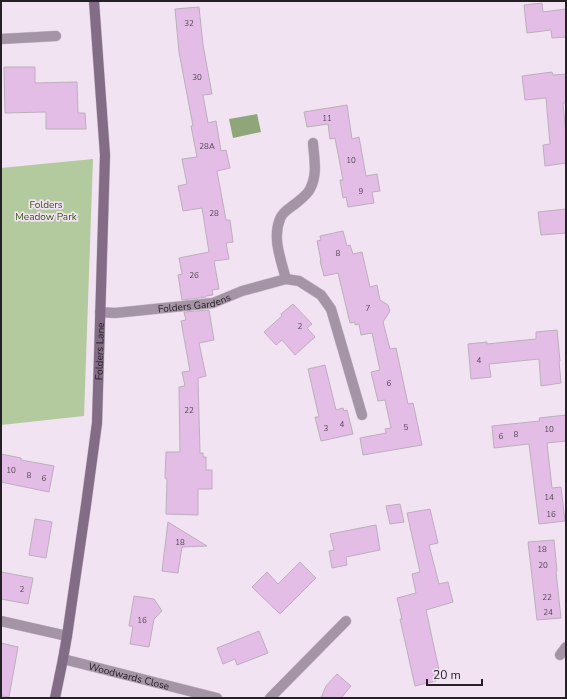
<svg xmlns="http://www.w3.org/2000/svg" width="567" height="699" viewBox="0 0 567 699" font-family="'Nunito Sans',sans-serif">
	<style>
		.green { fill: #b2ca9d }
		.water { fill: #8ea679 }
		.building { fill: #e4bde6; stroke: #bcaebd }
		.lines { fill: none; stroke-linecap: round; stroke-linejoin: round }
		.minor-casing { stroke: #cdc0ce; stroke-width: 11 }
		.secondary-casing { stroke: #cdc0ce; stroke-width: 11 }
		.minor { stroke: #a594a6; stroke-width: 10 }
		.secondary { stroke: #836c85; stroke-width: 10 }
		.labels { text-anchor: middle; stroke-width: 3.5; stroke-linejoin: round; paint-order: stroke }
		.number-label { font-size: 8px; fill: #554756 }
		.park-label { font-size: 10px; fill: #35530e; stroke: #f2e3f3 }
		.street-label { font-size: 10px; fill: #252026; stroke: #f2e3f3 }
	</style>
	<rect width="100%" height="100%" fill="#f2e3f3"/>
	<path class="green" d="M93,159L84,416L1,425V168Z"/>
	<path class="water" d="M257,114L261,132L233,138L229,119Z"/>
	<path class="building" d="M542,3L543,12L566,9V37L552,38L551,30L527,33L524,5Z
		M199,7L203,45L212,94L203,95L208,123L216,121L221,151L226,150L230,168L217,171L226,220H230L233,242L226,243L229,259L214,261L219,289L212,290L213,295L206,296V297L182,300L178,275L182,274L179,258L209,252L202,208L183,211L178,186L187,184L182,159L197,157L191,126H193L179,52L175,9Z
		M4,67H35V83L77,82L78,113H85L86,129H46V112L5,113Z
		M552,72L553,75L566,74V103H563L566,135V163L545,166L543,145L550,144L546,98L525,100L522,76Z
		M347,105L352,139L359,137L366,176L377,174L380,191L372,192L374,203L348,207L346,197L343,198L340,180H343L335,138L330,139L328,124L307,127L304,112Z
		M566,209V233L541,235L538,212Z
		M343,231L347,246L350,245L353,254L362,252L370,287L377,285L380,300L388,305L390,311L383,322L390,349L396,348L408,404L413,403L422,445L363,455L360,438L386,433L385,429L391,428L385,400L378,401L371,372L380,370L372,333L361,335L359,324L355,325V322L350,323L338,273L324,276L320,261H321L317,241L321,240L320,236Z
		M293,304L312,324L307,328L315,337L295,355L282,340L276,345L264,332L282,316L281,314Z
		M209,310L214,340L199,343L206,376L198,378L200,453H203V457H206V470H212V489H198V515L166,514L167,479L165,478L166,452H180L179,387L185,386L182,372L190,371L181,321L186,320L184,312Z
		M557,330L560,361H559L561,383L541,386L539,359L489,364L491,377L471,379L468,344L487,342V344L536,339V332Z
		M325,365L336,410L343,408L344,411L347,410L353,434L321,441L315,417H319L308,369Z
		M566,415V441L547,443L552,488L561,487L565,521L539,524L529,444L494,448L492,426L540,421L539,418Z
		M1,454L21,458V460L54,466L49,492L1,482Z
		M400,504L404,522L390,524L386,506Z
		M430,509L438,543L429,545L439,584L448,582L453,602L426,610L439,670L434,671L436,681L415,686L400,619H402L397,598L416,593L412,574L420,572L407,513Z
		M35,519L52,522L46,558L29,555Z
		M168,522L207,546L182,547L178,573L162,571Z
		M376,525L380,550L346,557L347,565L332,568L329,551L334,550L330,534Z
		M554,540L557,571L556,572L561,618L537,620L528,542Z
		M300,562L316,578L280,614L252,587L267,572L278,584Z
		M1,572L33,578L28,604L1,599Z
		M134,596L154,599L162,611L154,619L149,647L130,644L133,626H129Z
		M259,631L268,653L237,665L235,659L223,664L217,648Z
		M1,643L18,647L9,697L1,696Z
		M337,674L351,686L341,698H321L326,686Z"/>
	<g class="lines">
		<defs>
			<g id="minor">
				<path d="M1,39L56,36"/>
				<path d="M286,279C281,260 272,238 280,219C282,212 290,208 295,204C300,200 308,194 310,189C318,174 314,158 313,143"/>
				<path id="s1" d="M100,312L115,313L213,303L242,291L286,279L299,281L321,295L331,309L362,415"/>
				<path d="M1,621L67,636"/>
				<path d="M560,655L566,647"/>
				<path id="s2" d="M63,659L217,698"/>
				<path d="M270,698L346,621"/>
			</g>
			<g id="secondary">
				<path id="s3" d="M55,698L63,659L67,636L86,505L97,423L105,155L94,1"/>
			</g>
		</defs>
		<use href="#minor" class="minor-casing"/>
		<use href="#secondary" class="secondary-casing"/>
		<use href="#minor" class="minor"/>
		<use href="#secondary" class="secondary"/>
	</g>
	<g class="labels">
		<g class="number-label">
			<text x="189" y="26">32</text>
			<text x="197" y="80">30</text>
			<text x="327" y="121">11</text>
			<text x="207" y="149">28A</text>
			<text x="351" y="163">10</text>
			<text x="361" y="194">9</text>
			<text x="214" y="216">28</text>
			<text x="338" y="256">8</text>
			<text x="194" y="278">26</text>
			<text x="368" y="311">7</text>
			<text x="300" y="329">2</text>
			<text x="479" y="363">4</text>
			<text x="389" y="386">6</text>
			<text x="189" y="413">22</text>
			<text x="342" y="427">4</text>
			<text x="406" y="430">5</text>
			<text x="326" y="431">3</text>
			<text x="549" y="432">10</text>
			<text x="516" y="437">8</text>
			<text x="501" y="439">6</text>
			<text x="11" y="473">10</text>
			<text x="29" y="478">8</text>
			<text x="44" y="481">6</text>
			<text x="549" y="500">14</text>
			<text x="551" y="517">16</text>
			<text x="180" y="545">18</text>
			<text x="542" y="552">18</text>
			<text x="543" y="568">20</text>
			<text x="22" y="592">2</text>
			<text x="547" y="600">22</text>
			<text x="548" y="615">24</text>
			<text x="142" y="623">16</text>
		</g>
		<g class="park-label">
			<text x="46" y="208">Folders<tspan x="46" dy="12">Meadow Park</tspan></text>
		</g>
		<g class="street-label">
			<text dy="4" stroke="none"><textPath href="#s1" startOffset="95">Folders Gardens</textPath></text>
			<text dy="4" stroke="none"><textPath href="#s3" startOffset="350">Folders Lane</textPath></text>
			<text dy="4" stroke="none"><textPath href="#s2" startOffset="68">Woodwards Close</textPath></text>
		</g>
	</g>
	<rect width="567" height="699" fill="none" stroke="#252026" stroke-width="4"/>
	<path d="M427 679v6h55v-6" fill="none" stroke="#252026" stroke-width="2"/>
	<text x="433" y="679" font-size="12" fill="#252026" stroke="#f2e3f3" stroke-width="3" paint-order="stroke">20 m</text>
</svg>
